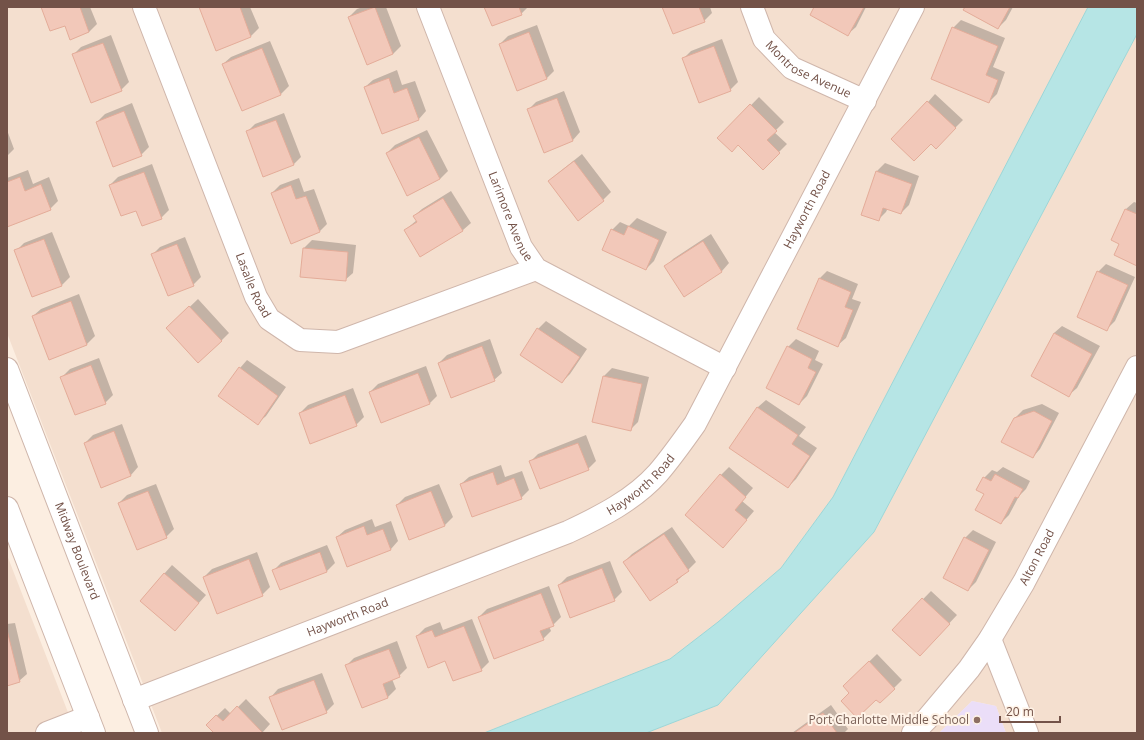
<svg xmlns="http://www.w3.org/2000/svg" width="1144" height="740" viewBox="0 0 1144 740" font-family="'Open Sans',sans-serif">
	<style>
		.residential { fill: #f4dfcf }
		.education { fill: #ebdef8 }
		.water { fill: #b6e5e5; stroke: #9cd6d7 }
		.shadow { fill: #0003 }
		.building { fill: #f2c8b9; stroke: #e4ac99 }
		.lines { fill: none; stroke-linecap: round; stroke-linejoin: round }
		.minor-casing { stroke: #cfb6ab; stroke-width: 24 }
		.minor { stroke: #fff; stroke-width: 22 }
		.education-dot { fill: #8d6e63; stroke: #fff3e7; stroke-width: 1.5 }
		.labels { text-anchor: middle; stroke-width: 4; stroke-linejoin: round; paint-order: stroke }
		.street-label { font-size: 12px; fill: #735248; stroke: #fff3e7 }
		.education-label { font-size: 12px; fill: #785e54; stroke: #fff3e7; text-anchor: end }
	</style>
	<rect width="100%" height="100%" fill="#fceee1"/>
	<path class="residential" d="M7,7H1088L833,497L781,568L718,622L670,659L484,733H162L7,333Z
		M1137,34V733H1006L996,706L972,701L939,733H646L718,705L874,532Z
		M7,555L76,733H7Z"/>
	<path class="education" d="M972,701L996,706L1006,733H939Z"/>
	<path class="water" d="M1088,7H1137V34L874,532L718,705L646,733H484L670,659L718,622L781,568L833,497Z"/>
	<path class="shadow" d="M42,7H90L97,24L89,32L71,39L65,24Z
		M200,7H250L259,28L251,36Z
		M363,7H386L401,46L393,54L349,17L357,9Z
		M485,7H528L521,14Z
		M663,7H710L712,13L704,21Z
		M815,7H866L856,27L848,34Z
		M966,7H1013L1006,20L998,28Z
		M961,20L1005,38L993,67L1005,72L997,94L989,102L953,28Z
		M537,25L554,71L546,79L500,44L508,36Z
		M111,35L129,82L121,90L73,55L81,47Z
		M722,39L738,82L730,90L683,59L691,51Z
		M270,41L289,86L281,94L242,110L223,64L231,57Z
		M397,70L402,85L415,81L426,111L419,119L365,87L373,80Z
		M564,91L580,132L573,140L528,110L536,102Z
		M935,94L963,120L944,139L931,143L928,102Z
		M759,97L784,122L774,132L787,144L763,168L739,144L719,138Z
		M132,103L149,147L141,155L97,122L105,114Z
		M284,113L301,157L293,165L247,132L255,124Z
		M7,130L14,149L7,156Z
		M427,130L448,171L440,179L387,153L395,145Z
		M582,154L611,192L603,200L549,181L557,174Z
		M885,163L919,176L909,205L901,213L888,208L886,212L878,220L862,214L877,171Z
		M152,164L169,210L161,218L136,209L110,185L118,177Z
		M28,170L33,184L49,177L58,201L50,209L7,226V178Z
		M299,178L304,192L314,189L327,224L320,231L272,193L280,185Z
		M451,191L471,223L463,230L421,256L405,230L417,220L414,216L422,209Z
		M1134,202L1137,203V265L1120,243L1112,239L1126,209Z
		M637,218L667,232L654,261L646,269L612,230L620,222L629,226Z
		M52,232L70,277L62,285L33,296L16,251L24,243Z
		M711,234L729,263L722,271L684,295L666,267L673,259Z
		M185,237L201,277L193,285L153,254L160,247Z
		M312,240L356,245L353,273L345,280L304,248Z
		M1106,264L1135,277L1115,321L1107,329L1098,272Z
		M827,271L858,284L852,299L861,302L846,338L838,345L819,279Z
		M79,294L95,336L87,344L50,358L33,316L41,309Z
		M198,299L229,333L221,341L176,320Z
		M546,321L587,349L570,374L562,382L538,329Z
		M1062,326L1100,346L1077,388L1069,395L1054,333Z
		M490,339L502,373L494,380L439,363L447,355Z
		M796,339L819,351L815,360L823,364L807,396L799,404L788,347Z
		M99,358L113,395L105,403L62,377L70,369Z
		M247,360L286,387L266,416L258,423L240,368Z
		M426,366L437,396L429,404L370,392L378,384Z
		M612,368L649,377L638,422L630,430L594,421L604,376Z
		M353,388L364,417L356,425L300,413L308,405Z
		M766,400L806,427L799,436L817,448L796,479L788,487L731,448L758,407Z
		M1042,404L1059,413L1040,449L1033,457L1015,418L1023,410Z
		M122,424L138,467L131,475L85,443L93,435Z
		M586,435L596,461L588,469L530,462L538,454Z
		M501,465L505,477L522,471L529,490L521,498L461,484L469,477Z
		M729,467L753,488L742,501L754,511L731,538L721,475Z
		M1003,467L1030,481L1026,489L1019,496L1009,515L1001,523L985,493L984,478L992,470L997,472Z
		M156,484L174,529L166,537L119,503L127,495Z
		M439,484L453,517L445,525L410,539L397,505L405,497Z
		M372,519L375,527L391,521L398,541L391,549L337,537L345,530Z
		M672,527L696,562L677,581L624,562L632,554Z
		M973,530L996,542L976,582L968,590L965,538Z
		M327,545L335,563L327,571H273L281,563Z
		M257,552L270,587L262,595L204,577L212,569Z
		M610,561L622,592L614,600L559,585L567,577Z
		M172,565L206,595L175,630L141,600Z
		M549,586L561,617L553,625L549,626L551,631L543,639L479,617L487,609Z
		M931,591L957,615L927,647L893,630Z
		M472,619L489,662L481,670L446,660L417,636L425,628L440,622L443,630Z
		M15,623L27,674L19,681L7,684V624Z
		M397,641L407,668L399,676L392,679L396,689L388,697L362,707L346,666L354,658Z
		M877,654L902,680L880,702L876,698L851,692L844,686Z
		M322,673L334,704L326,712L271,697L278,689Z
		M246,699L270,724L262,733H215L207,725L225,708L231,714Z
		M831,705L848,729L844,733H792Z"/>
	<path class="building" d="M41,7H80L89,32L70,40L65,26L50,31Z
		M199,7H240L251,37L216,51Z
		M375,7L393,54L367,65L348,17Z
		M484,7H519L522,15L492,26Z
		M662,7H699L705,22L673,34Z
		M814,7H864L848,36L810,15Z
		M965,7H1010L998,29L963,10Z
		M952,27L998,46L986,75L998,80L989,103L931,79Z
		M529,32L547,79L517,91L499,44Z
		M103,43L122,91L91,103L72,54Z
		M714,46L731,91L699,103L682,58Z
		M262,48L281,95L242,111L222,64Z
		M389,78L394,93L407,88L419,120L382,134L364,87Z
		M557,98L573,141L544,153L527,109Z
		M927,101L956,128L936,149L931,144L914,161L891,139Z
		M750,104L777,131L767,140L780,153L763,170L738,145L732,152L717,138Z
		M124,111L142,156L113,167L96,122Z
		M276,120L294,165L263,177L246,131Z
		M419,137L440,179L407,196L386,153Z
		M574,161L604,201L578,221L548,181Z
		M876,171L912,184L901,214L883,208L879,221L861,215Z
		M144,172L162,219L142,226L136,211L121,216L109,185Z
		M20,177L25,191L41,184L51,210L7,227V182Z
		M291,185L296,199L306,196L320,232L291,244L271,193Z
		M443,198L463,231L420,257L404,230L417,222L413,216Z
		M1125,209L1137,214V266L1114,255L1119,244L1111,240Z
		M628,226L659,240L646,270L602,250L611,229L624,235Z
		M44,239L62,286L32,297L14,250Z
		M703,241L722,272L684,297L664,266Z
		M177,244L194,286L168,296L151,254Z
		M303,248L348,252L346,281L300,277Z
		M1097,271L1128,285L1107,331L1077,317Z
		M819,278L851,292L845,307L853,310L838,347L797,329Z
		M71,301L87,345L49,360L32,316Z
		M189,306L222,341L198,363L166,328Z
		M537,328L580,357L562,383L520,355Z
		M1054,333L1092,354L1069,397L1031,376Z
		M482,346L495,381L451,398L438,363Z
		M787,346L812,359L808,368L816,372L799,405L766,388Z
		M91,365L106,404L75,415L60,377Z
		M239,367L278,396L258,425L218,396Z
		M418,373L430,404L381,423L369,392Z
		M603,376L642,384L631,431L592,422Z
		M345,395L357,426L310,444L299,413Z
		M757,407L798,435L792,444L810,456L788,488L729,448Z
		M1034,411L1052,421L1033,458L1001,442L1014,418Z
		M114,431L131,476L101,488L84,443Z
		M578,443L589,470L540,489L529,461Z
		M493,472L497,485L514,478L522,499L472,517L460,484Z
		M720,474L746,497L735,510L747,520L723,548L685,515Z
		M995,474L1023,489L1018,498L1015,497L1001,524L975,510L984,494L976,490L983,477L991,481Z
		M148,491L167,538L137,550L118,503Z
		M431,491L445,526L409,540L396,505Z
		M364,526L367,535L383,529L391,550L347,567L336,537Z
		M664,534L689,571L676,580L678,582L650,601L623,562Z
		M964,537L989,550L968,591L943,578Z
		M320,552L327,572L280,590L272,570Z
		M249,559L263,596L217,614L203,577Z
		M602,568L615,601L570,618L558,585Z
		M164,573L199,603L175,631L140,601Z
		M541,593L554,626L540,631L544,640L494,659L478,617Z
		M922,598L950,624L920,656L892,630Z
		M464,626L482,671L453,681L445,661L428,668L416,636L432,630L435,637Z
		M7,630L20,682L7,686Z
		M389,649L400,677L383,684L388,698L362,708L345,665Z
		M869,661L895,689L880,703L876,700L857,718L841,701L849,693L843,686Z
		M314,680L327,713L282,730L269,697Z
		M237,706L263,733H214L206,725L216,715L223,721Z
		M823,713L837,733H794Z"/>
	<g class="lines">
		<defs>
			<g id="minor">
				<path id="s1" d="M144,7L256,297L269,319L300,340L338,342L536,269"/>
				<path id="s2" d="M428,7L521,247L536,269L725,368"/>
				<path id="s3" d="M752,7L764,39L792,68L865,101"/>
				<path id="s4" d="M7,369L147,733"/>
				<path d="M7,508L94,733"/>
				<path d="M990,639L1027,733"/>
				<path id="s5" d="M134,700L568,532C600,517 634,500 658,473C671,458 683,441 695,424L913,7"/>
				<path d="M47,733L88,717"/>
				<path id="s6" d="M913,733L927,719L969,669L990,639L1024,582L1137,367"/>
			</g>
		</defs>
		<use href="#minor" class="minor-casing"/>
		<use href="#minor" class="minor"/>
	</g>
	<circle class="education-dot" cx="977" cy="720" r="4"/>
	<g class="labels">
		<g class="street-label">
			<text dy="4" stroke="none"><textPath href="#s3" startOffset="89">Montrose Avenue</textPath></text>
			<text dy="4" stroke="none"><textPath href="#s5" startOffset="877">Hayworth Road</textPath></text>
			<text dy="4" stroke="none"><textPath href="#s2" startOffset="225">Larimore Avenue</textPath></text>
			<text dy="4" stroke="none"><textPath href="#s1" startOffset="299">Lasalle Road</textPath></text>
			<text dy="4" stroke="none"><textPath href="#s5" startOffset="553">Hayworth Road</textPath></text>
			<text dy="4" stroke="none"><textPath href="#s4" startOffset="195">Midway Boulevard</textPath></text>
			<text dy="4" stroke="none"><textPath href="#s6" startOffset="216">Alton Road</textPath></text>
			<text dy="4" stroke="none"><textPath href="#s5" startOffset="229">Hayworth Road</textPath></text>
		</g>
		<g class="education-label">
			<text x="969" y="724">Port Charlotte Middle School</text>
		</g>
	</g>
	<rect width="1144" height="740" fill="none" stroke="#735248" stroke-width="16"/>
	<path d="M1000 716v6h60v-6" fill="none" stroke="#735248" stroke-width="2"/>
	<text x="1006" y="716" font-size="12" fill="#735248" stroke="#fff3e7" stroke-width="3" paint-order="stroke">20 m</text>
</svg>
